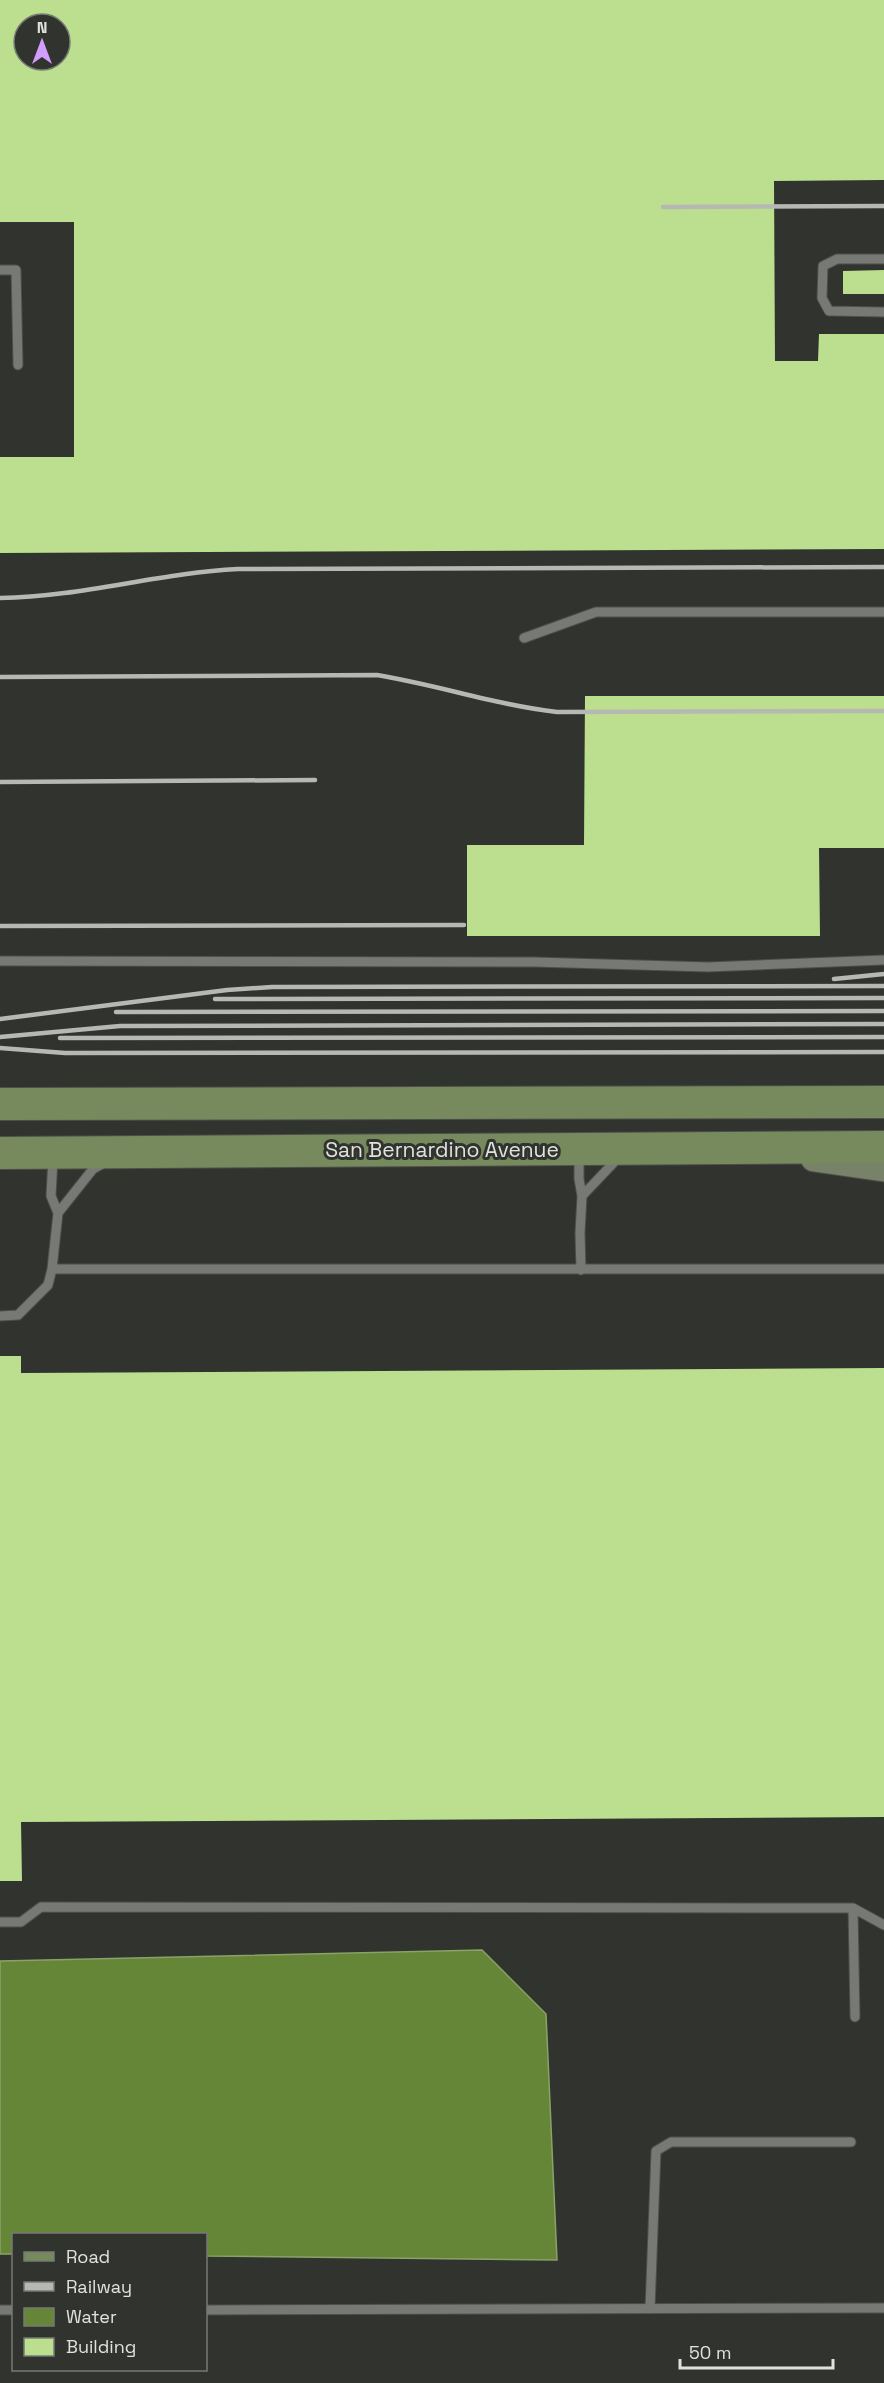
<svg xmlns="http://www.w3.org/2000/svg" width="884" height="2383" viewBox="0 0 884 2383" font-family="'Space Grotesk',sans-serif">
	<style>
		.water { fill: #658637; stroke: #8aa269; stroke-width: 1.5 }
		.building { fill: #bbdf8e; fill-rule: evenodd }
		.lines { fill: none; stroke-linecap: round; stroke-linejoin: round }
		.lane-casing { stroke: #4d4f4a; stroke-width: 11 }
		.secondary-casing { stroke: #4d4f4a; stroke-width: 29 }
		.primary-casing { stroke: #4d4f4a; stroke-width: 34 }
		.lane { stroke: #777a74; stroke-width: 9 }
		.secondary { stroke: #778269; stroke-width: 27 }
		.primary { stroke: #778a5e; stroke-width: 32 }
		.rail { stroke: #b6b8b3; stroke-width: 4.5 }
		.labels { text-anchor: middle; stroke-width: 6; stroke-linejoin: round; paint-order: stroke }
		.street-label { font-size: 21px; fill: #e0e2de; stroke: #31342e }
	</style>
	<rect width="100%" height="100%" fill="#31342e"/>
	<path class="water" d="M482,1950L546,2014L557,2260L206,2256V2234H14L13,2254H0V1961Z"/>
	<path class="building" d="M0,0H884V180L774,181L775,361H818L819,334H884V549L0,553V457H74V222H0ZM24,24H60V60H24Z
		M884,270V294H843V271Z
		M585,696H884V848H819L820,936H467V845H584Z
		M0,1356H21V1373L884,1368V1817L21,1822L22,1881H0Z"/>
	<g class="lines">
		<defs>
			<path id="lane" d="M884,259H837L823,266L822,298L829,311L884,312
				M0,270H16L18,365
				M524,638L596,612H884
				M0,961L534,962L708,967L884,960
				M579,1153V1179L582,1196L580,1233L581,1270
				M582,1196L620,1156
				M58,1213L93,1169L104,1163
				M52,1269H884
				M0,1316L18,1315L48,1285L52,1269L58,1213L51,1196L53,1158
				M853,1908L855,2017
				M0,1922H21L41,1907L853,1908L884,1925
				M650,2309L656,2151L671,2142H851
				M0,2310H14
				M206,2310L884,2308"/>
			<path id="secondary" d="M814,1158L884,1168"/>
			<path id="primary" d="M0,1104L884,1102
				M0,1153L884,1147"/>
		</defs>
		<use href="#lane" class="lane-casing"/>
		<use href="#secondary" class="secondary-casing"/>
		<use href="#primary" class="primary-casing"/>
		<use href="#lane" class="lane"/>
		<use href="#secondary" class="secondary"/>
		<use href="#primary" class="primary"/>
		<path class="rail" d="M663,207L884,206
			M0,598C81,597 158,573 238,569L884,567
			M0,677L377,675C438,685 496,705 557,712L884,711
			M0,782L315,780
			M0,926L464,925
			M834,979L884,974
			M215,999L884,998
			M116,1012L884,1011
			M0,1019L227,990L272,987L884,986
			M0,1037L120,1026L884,1024
			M60,1038L884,1037
			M0,1048L65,1053L884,1052"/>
	</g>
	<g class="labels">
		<g class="street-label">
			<text x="442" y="1157">San Bernardino Avenue</text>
		</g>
	</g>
	<rect x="12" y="2233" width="195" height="138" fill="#31342e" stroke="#777a74" stroke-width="1.5"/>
	<rect x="24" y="2252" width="30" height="9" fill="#778a5e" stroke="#777a74" stroke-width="1.5"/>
	<text x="66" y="2263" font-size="18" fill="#e0e2de">Road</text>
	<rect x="24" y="2282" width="30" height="9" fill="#b6b8b3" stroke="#777a74" stroke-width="1.5"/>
	<text x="66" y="2293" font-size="18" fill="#e0e2de">Railway</text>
	<rect x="24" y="2308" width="30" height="18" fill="#658637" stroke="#777a74" stroke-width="1.5"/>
	<text x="66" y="2323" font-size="18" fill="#e0e2de">Water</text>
	<rect x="24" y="2338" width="30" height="18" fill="#bbdf8e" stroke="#777a74" stroke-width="1.5"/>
	<text x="66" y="2353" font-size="18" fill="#e0e2de">Building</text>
	<g transform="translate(42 42)"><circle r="28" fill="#31342e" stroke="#777a74" stroke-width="1.5"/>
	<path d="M0-4.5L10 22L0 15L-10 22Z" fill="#d19dfe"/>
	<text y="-9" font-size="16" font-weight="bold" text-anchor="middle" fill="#e0e2de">N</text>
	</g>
	<path d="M680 2359v9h153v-9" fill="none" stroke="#e0e2de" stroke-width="3"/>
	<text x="689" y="2359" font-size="18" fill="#e0e2de" stroke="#31342e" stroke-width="4.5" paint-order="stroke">50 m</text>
</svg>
